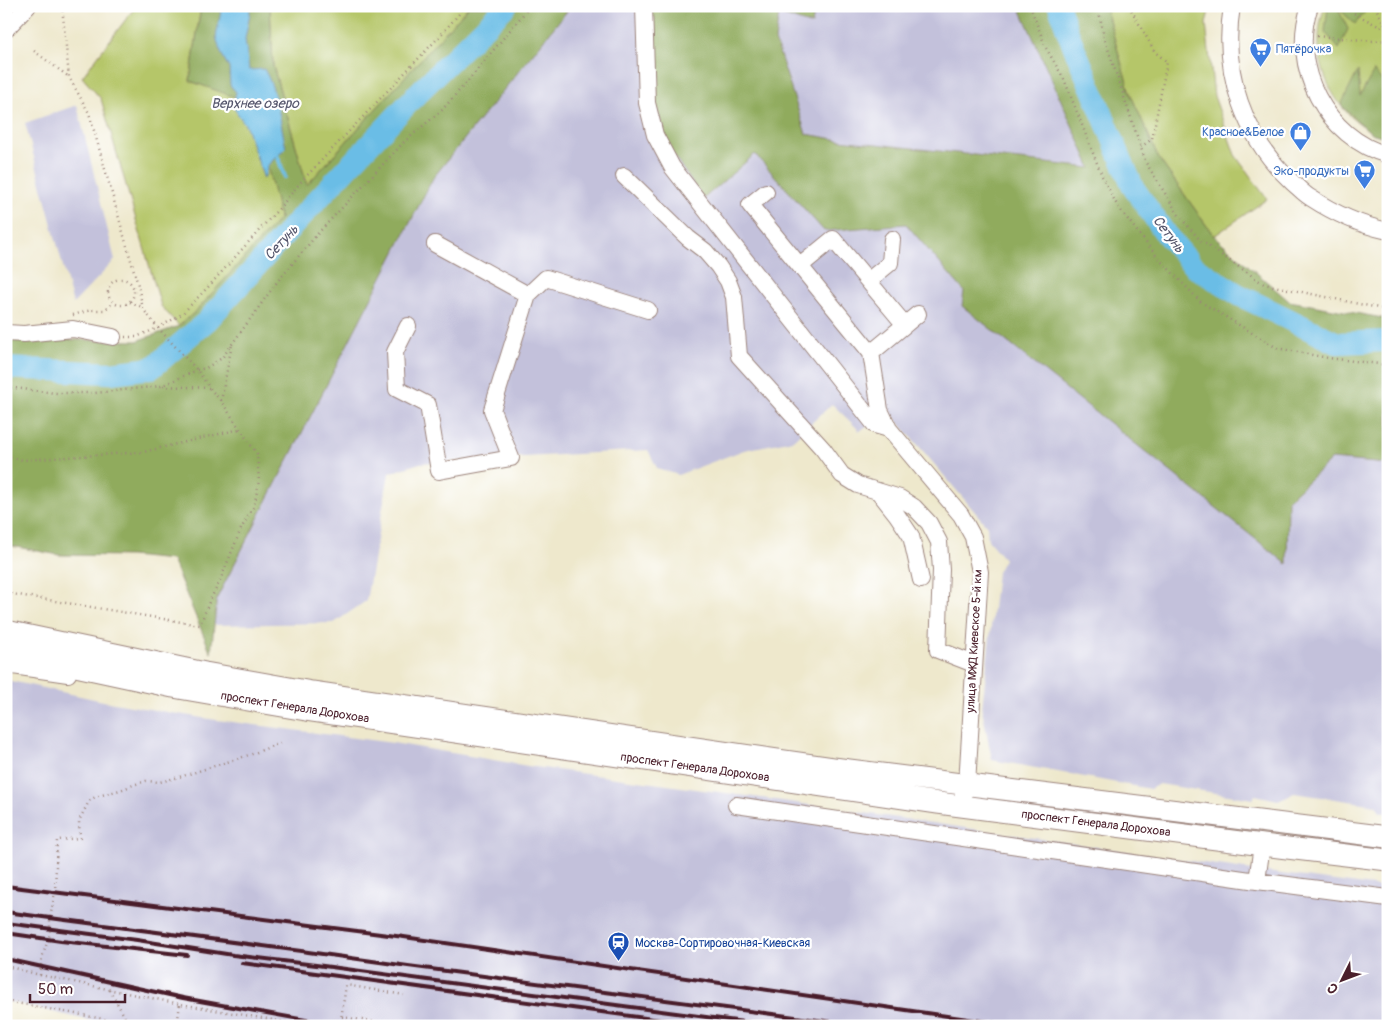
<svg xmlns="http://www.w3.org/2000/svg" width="1394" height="1032" viewBox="0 0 1394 1032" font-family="Pangolin,sans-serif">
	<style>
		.industrial { fill: #c3c1db }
		.green { fill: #b5c669; stroke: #80724a }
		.forest { fill: #90ab5d; stroke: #6d6544 }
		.water { fill: #6abde6; stroke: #5a6e88 }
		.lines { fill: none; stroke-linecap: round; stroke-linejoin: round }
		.stream { stroke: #6abde6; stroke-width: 4 }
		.river { stroke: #6abde6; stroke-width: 22 }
		.minor-casing { stroke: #9c847c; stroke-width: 18 }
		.major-casing { stroke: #9c847c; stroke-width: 23 }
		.path { stroke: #9c847c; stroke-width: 2.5; stroke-dasharray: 1 4; stroke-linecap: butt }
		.minor { stroke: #fff; stroke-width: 16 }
		.major { stroke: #fff; stroke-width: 21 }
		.rail { stroke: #4a1f2b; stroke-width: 4 }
		.labels { text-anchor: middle; stroke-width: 4.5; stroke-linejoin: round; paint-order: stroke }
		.shop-label { font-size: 12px; fill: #366cbe; stroke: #fff; text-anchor: end }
		.street-label { font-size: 12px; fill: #4a1f2b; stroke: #fff }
		.transit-label { font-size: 12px; fill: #164399; stroke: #fff; text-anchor: start }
		.water-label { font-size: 14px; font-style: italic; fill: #55566c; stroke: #fff }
	</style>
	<rect width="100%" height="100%" fill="#fff"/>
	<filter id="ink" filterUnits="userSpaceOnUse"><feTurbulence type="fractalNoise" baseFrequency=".02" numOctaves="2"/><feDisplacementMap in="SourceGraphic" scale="10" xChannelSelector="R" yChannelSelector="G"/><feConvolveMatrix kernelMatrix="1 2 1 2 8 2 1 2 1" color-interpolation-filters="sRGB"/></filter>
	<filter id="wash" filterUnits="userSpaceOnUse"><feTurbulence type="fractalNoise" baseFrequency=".0096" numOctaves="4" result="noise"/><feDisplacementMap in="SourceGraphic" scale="20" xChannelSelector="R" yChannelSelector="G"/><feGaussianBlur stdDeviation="1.12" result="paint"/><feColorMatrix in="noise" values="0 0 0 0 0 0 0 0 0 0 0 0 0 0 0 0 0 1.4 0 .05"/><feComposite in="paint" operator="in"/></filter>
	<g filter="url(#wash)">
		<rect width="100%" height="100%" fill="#eee8cc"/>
		<path class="industrial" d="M571,6H650L704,199L755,154L824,231L906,224L964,291L1287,564L1288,500L1332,459L1388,464V813L1380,812L1376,805L1294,793L1278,800L1255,795L1253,799L1159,784L1150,789L992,760L982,709L997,572L1004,559L988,540L987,526L888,410L860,431L832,404L793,440L744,450L678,475L657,468L648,450L420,463L389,473L366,601L334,623L214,625L217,598L433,178Z
			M815,6H1019L1092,168L840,140L805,134L775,40L779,14L812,25Z
			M77,105L115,260L73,304L25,123Z
			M6,680L108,702L202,718L393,743L528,766L769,799L1259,871L1388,888V1026H112L6,1001Z"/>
		<path class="green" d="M136,6H201L190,81L243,99L268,165L280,218L197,310L179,326L161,306L101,99L82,77Z
			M270,6H469L307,185L273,66Z
			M1105,6H1210L1206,24L1214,96L1235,155L1267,199L1214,236L1159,159L1130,93Z
			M1325,6H1388V139C1382,137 1376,133 1370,130C1327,107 1308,51 1325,6Z"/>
		<path class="forest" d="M201,6H270L273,66L307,185L469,6H571L433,178L217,598L211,653L172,560L130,556L59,555L6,545V333L32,339L137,341L179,326L197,310L280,218L267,165L243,100L190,81Z
			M650,6H815L812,25L779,14L775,40L806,134L840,140L1091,168L1019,6H1105L1130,93L1159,159L1214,236L1289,301L1388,319V464L1332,459L1288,499L1287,564L962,306L964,291L906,224L824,231L755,154L703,199L669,148L653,97Z
			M1328,6H1370L1355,24L1337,7L1348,29L1339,49L1325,32Z
			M1358,71L1360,96L1374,71L1388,88V138L1371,133L1341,105Z"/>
		<path class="water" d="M222,6H250V13L245,39L249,70L264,69C278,93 280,122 286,148L268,165L264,179L246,126L233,107L236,92L230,85L229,68L221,53L216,37Z"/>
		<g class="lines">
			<path class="stream" d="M276,152L285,177
				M297,207L301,217"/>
			<path class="river" d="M1059,6L1068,33L1133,187L1165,233L1193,266L1239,295L1337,343L1388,341
				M6,368L111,373L152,368L207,321L301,217L417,94L506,6"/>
		</g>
	</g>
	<g filter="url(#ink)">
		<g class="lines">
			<defs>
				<path id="minor" d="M644,6L647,103L655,135L672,167L875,425L889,429
					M1232,6C1221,72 1244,138 1293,183C1299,188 1304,194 1311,198C1334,213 1360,225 1388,231
					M1310,6C1288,66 1327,139 1388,155
					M6,29L28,6
					M624,176L688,238L705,251L718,266L728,281L734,297L739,356L823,449L842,475L858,485L900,498L914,507L929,523L939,542L941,570L938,650L974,664
					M766,192L750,205L871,353
					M435,244L528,295
					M800,266L833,239L905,325
					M868,281L890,263L892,239
					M918,314L871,353L880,410L889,429L961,515L973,537L980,572L967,784L966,790L963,794
					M408,326L395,352L397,389L428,405L439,471L511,458L492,410L528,295L546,278L648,310
					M6,333L24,334L73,329L113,337
					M878,491L897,515L911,536L921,580
					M6,665L68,674
					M736,805L1257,881
					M1262,845L1257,881L1388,898"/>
				<path id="major" d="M6,631L205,673L312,692L833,768L1388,837
					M6,651L173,687L306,710L938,803L1279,847L1388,860"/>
			</defs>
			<use href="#minor" class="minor-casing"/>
			<use href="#major" class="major-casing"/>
			<path class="path" d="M1030,6L1046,48L1064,79L1102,176L1118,207L1159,259L1201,302L1277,348L1328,358L1388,365
				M1098,6L1104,37L1146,163L1180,217L1201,241L1264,284L1388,310
				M1129,6L1155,52L1167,62L1152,139L1141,147
				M1341,6L1380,27L1385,26L1388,31
				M1375,6L1385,26
				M1317,36L1374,41L1388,40
				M34,51L69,77
				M108 292a13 13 0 1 1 26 0a13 13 0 1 1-26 0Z
				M130,302L142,307
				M73,315L91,310H104L114,303
				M125,337H136L158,328L182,314L209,286L282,205L299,184L438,38L466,6
				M163,386L209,388
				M6,387L55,393H95L161,386L197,370L206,368L222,358L277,282L320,231L404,142L442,110L467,82L530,6
				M221,401L232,344
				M6,456L23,460L143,452L240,429
				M6,593L200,625L209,602L219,583L241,529L254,506L259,481L257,454L221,401L212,391L197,370L158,328L143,309L138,285L89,113L69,77L62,6
				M6,966L40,975L42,958L50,934V918L55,892L57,840L80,838L79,821L89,801L95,797L120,790L136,784L146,781L160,782L183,776L252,754L280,743
				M40,975L180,1004L297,1024
				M110,990L128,1023
				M6,1001L141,1026
				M342,1017L388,1024
				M630,1025L637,1026
				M177,1026L180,1004
				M340,1026L346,985L404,995"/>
			<use href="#minor" class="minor"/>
			<use href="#major" class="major"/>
			<path class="rail" d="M6,886L404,937L1016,1026
				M6,912L50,918L301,951L408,966L863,1026
				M6,923L137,940L233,955L316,965L773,1026
				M6,933L61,941L187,955
				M6,959L183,998L339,1026
				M242,963L704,1026"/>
		</g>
	</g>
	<defs>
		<symbol id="supermarket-pin" viewBox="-11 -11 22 30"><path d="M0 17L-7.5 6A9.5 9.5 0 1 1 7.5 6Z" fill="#3f7fe0" stroke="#fff"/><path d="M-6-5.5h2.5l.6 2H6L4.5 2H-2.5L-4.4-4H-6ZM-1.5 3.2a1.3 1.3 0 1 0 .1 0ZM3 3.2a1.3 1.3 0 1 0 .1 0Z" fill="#fff"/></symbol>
		<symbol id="shop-pin" viewBox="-11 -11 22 30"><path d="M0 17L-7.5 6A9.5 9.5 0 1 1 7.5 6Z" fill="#3f7fe0" stroke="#fff"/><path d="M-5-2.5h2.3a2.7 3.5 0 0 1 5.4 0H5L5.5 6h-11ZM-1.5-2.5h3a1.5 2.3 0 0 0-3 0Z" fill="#fff"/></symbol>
		<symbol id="station-pin" viewBox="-11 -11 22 30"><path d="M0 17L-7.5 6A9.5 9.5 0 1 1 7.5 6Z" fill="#1a4fb4" stroke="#fff"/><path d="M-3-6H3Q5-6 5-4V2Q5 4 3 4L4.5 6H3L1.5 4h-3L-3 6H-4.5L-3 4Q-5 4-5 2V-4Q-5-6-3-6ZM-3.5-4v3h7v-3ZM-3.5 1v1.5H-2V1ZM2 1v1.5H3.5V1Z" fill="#fff"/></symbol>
	</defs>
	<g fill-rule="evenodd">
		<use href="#supermarket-pin" x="1248" y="36" width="25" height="34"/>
		<use href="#shop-pin" x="1288" y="120" width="25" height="34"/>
		<use href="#supermarket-pin" x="1352" y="158" width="25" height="34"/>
		<use href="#station-pin" x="606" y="930" width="25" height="34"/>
	</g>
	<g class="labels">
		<g class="shop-label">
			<text x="1276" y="53" text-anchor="start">Пятёрочка</text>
			<text x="1284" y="136">Красное&amp;Белое</text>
			<text x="1349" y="175">Эко-продукты</text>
		</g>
		<g class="street-label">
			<text transform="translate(974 641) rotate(-87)" y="4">улица МЖД Киевское 5-й км</text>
			<text transform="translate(295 707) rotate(9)" y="4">проспект Генерала Дорохова</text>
			<text transform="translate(695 767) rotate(8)" y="4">проспект Генерала Дорохова</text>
			<text transform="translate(1096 823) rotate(7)" y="4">проспект Генерала Дорохова</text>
		</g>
		<g class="transit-label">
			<text x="635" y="947">Москва-Сортировочная-Киевская</text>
		</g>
		<g class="water-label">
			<text x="255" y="108">Верхнее озеро</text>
			<text transform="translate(1169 234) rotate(53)" y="5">Сетунь</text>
			<text transform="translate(281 242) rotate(-47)" y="5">Сетунь</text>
		</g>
	</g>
	<rect width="1394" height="1032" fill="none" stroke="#fff" stroke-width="25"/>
	<g transform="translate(1342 980) rotate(228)" stroke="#ffffff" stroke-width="4" paint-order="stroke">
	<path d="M0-4L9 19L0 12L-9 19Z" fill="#4a1f2b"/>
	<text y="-8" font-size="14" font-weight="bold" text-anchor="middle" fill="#4a1f2b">С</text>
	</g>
	<path d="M30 994v8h95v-8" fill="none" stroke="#4a1f2b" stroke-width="2.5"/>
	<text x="38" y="994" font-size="15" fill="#4a1f2b" stroke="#ffffff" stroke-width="4" paint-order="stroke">50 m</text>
</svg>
